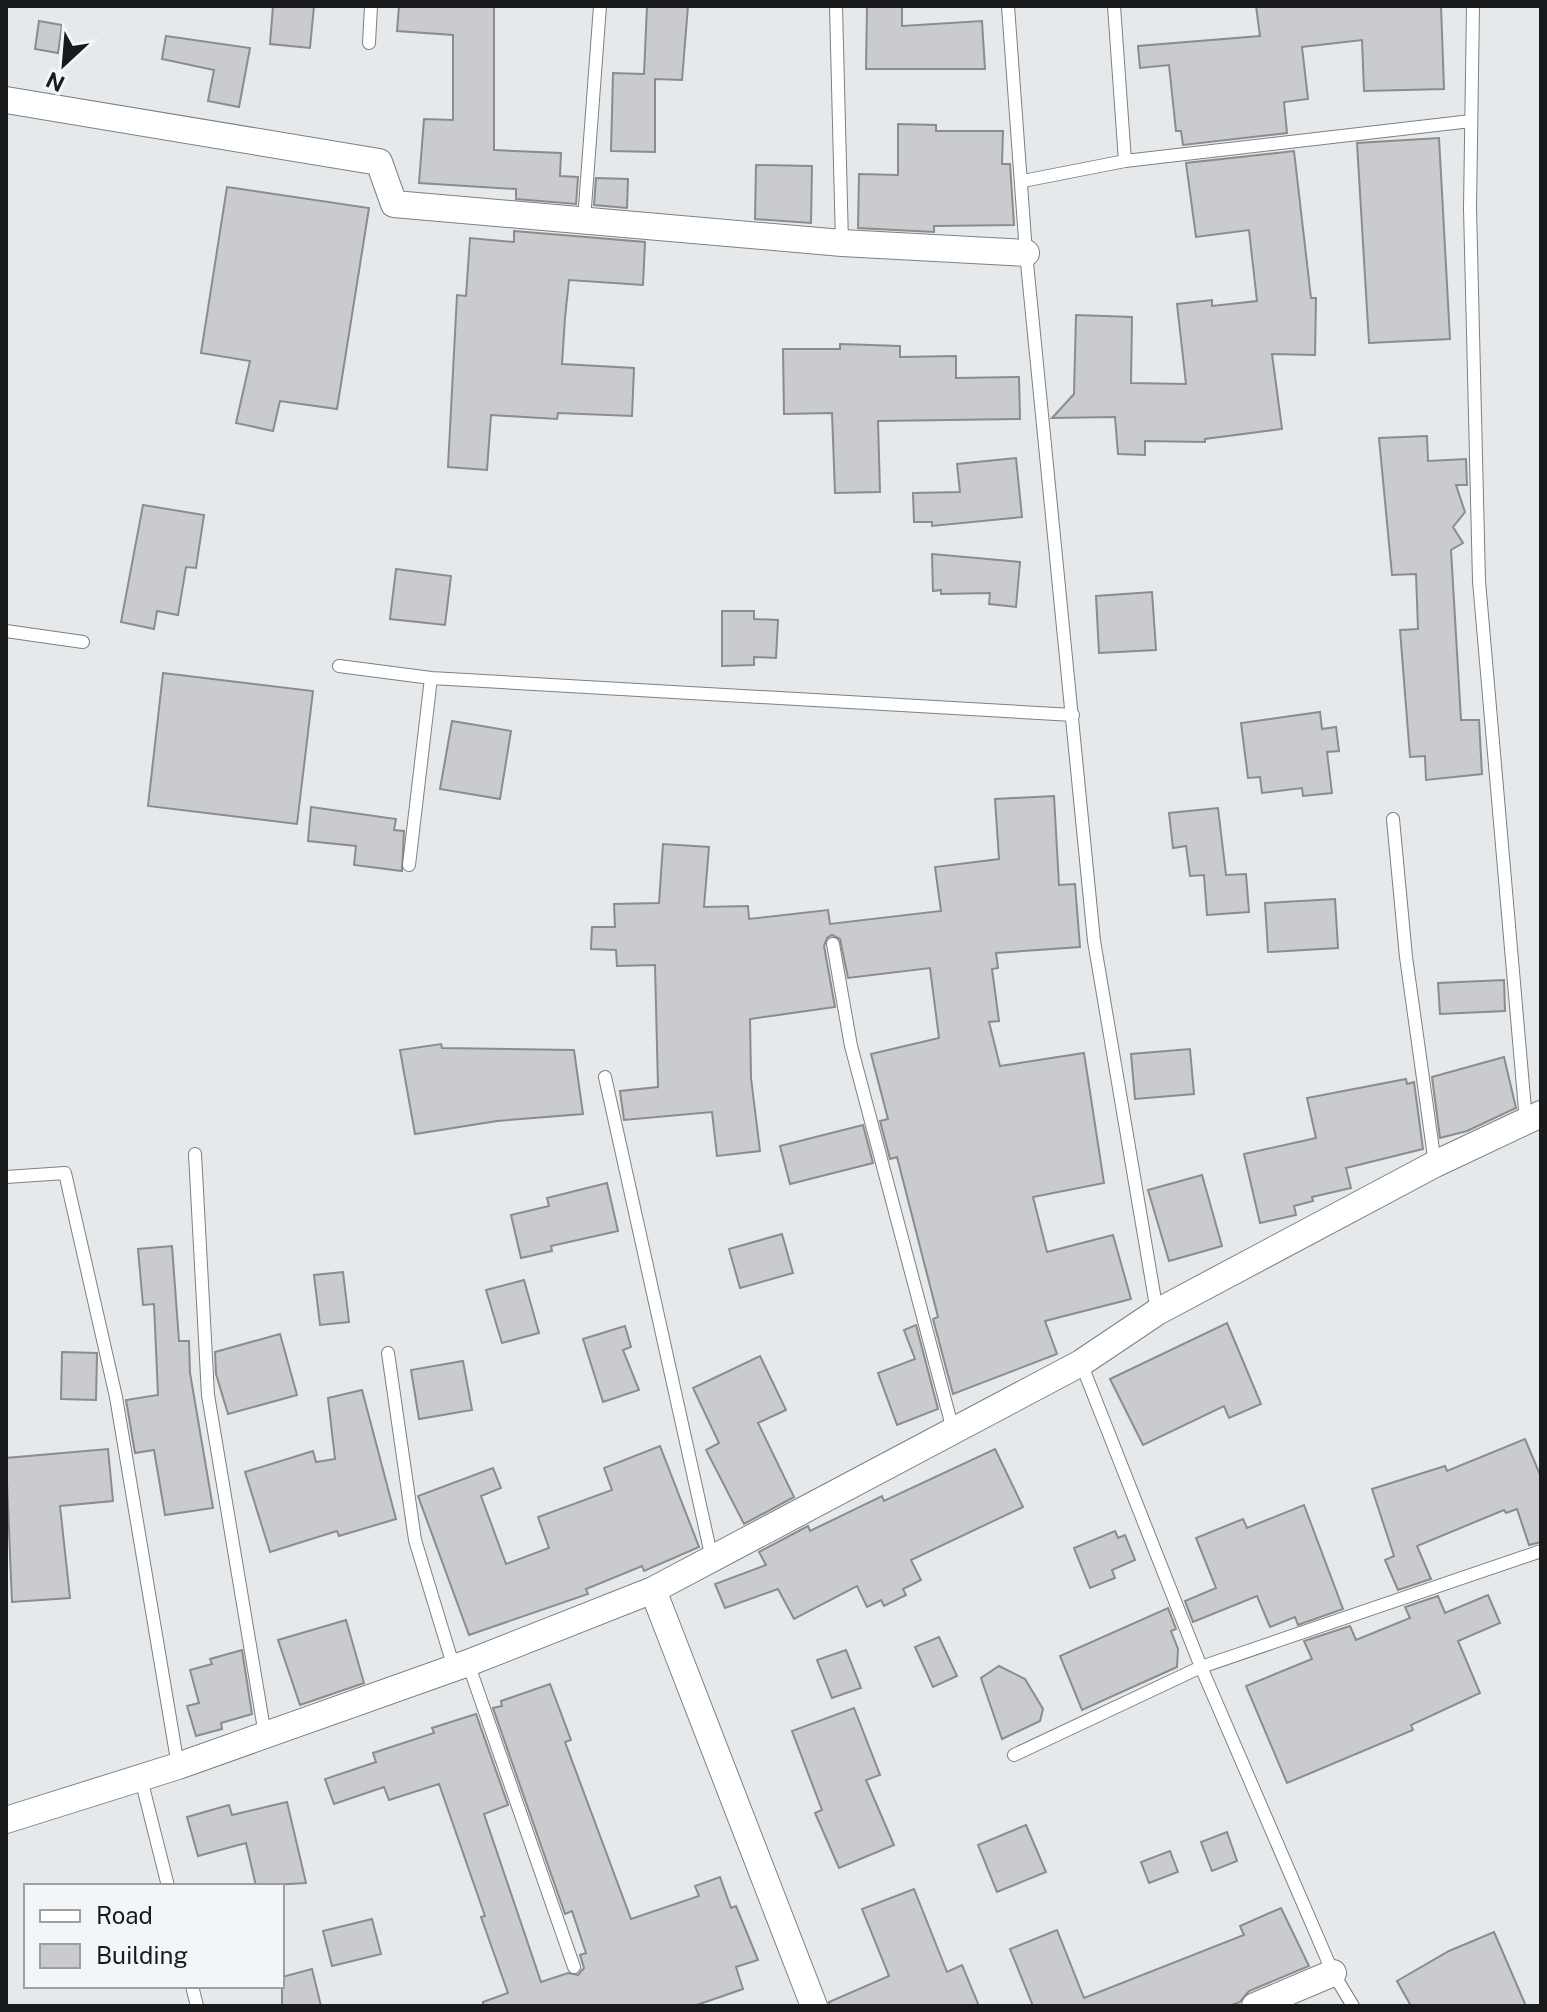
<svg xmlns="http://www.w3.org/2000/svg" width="1547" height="2012" viewBox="0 0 1547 2012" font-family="'Public Sans',sans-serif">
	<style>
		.building { fill: #c9cbce; stroke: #8a8c8e; stroke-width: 2 }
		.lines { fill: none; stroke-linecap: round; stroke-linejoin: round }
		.lane-casing { stroke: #7c8081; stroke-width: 14 }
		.street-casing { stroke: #7c8081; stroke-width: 28 }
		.lane { stroke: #fff; stroke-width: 12 }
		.street { stroke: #fff; stroke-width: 26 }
	</style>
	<rect width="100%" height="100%" fill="#e5e9eb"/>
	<path class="building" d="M273,6H314L310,48L270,44Z
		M399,6H494V150L561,153L560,176L578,177L576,204L516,199V189L419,183L424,119L453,120V35L397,31Z
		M647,6H688L682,80L655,79V152L611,151L613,73L644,74Z
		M867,6H902V26L982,21L985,69H866Z
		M1256,6H1441L1444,89L1364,91L1362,40L1302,47L1308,99L1284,102L1287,133L1183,145L1181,131H1176L1169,65L1140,68L1138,46L1260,36Z
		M39,21L62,25L58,53L35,49Z
		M166,36L250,48L239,107L208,101L214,70L162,59Z
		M898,124L936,125V131H1003L1002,164H1010L1014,225L934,226V232L858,228L859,174L898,175Z
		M1439,138L1450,339L1369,343L1357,143Z
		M1294,151L1311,298H1316L1315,355L1272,354L1282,429L1205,439V442L1145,441V455L1118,454L1115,417L1052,418L1074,394L1076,315L1132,317L1131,383L1186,384L1177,304L1212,300V306L1257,301L1249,230L1196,237L1186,163Z
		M756,165L812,166L811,223L755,219Z
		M596,178L628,179L627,208L594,205Z
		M227,187L369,208L337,409L280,401L273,431L236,423L250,361L201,353Z
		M514,231L645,242L643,285L569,280L565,318L562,364L634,368L632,416L558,413L557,419L491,415L487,470L448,467L457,295L466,296L470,238L514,242Z
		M840,344L900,346V357L956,356V378L1019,377L1020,419L878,421L880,492L835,493L832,413L784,414L783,349H840Z
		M1427,436L1428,461L1466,459L1467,485H1456L1465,512L1453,527L1463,543L1451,550L1461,720H1479L1482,774L1426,780L1425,756L1410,757L1400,630L1418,629L1416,574L1392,575L1379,438Z
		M1016,458L1022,517L932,526V522H914L913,493L960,492L957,464Z
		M143,505L204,515L196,568L186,567L178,615L157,611L154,629L121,622Z
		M932,554L1020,562L1016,607L989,604L990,593L941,594V590L933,591Z
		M396,569L451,576L445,625L390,619Z
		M1152,592L1156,650L1099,653L1096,596Z
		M722,611H754V619L778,620L776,658L754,657V665L722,666Z
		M163,673L313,691L297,824L148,806Z
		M1320,712L1322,729L1336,727L1339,751L1327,752L1332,793L1303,796L1302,788L1262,793L1260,777L1248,778L1241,723Z
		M452,721L511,731L500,799L440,789Z
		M1054,796L1059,885L1075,884L1080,947L996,953L998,968L992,969L999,1021L989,1022L1000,1066L1084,1053L1104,1183L1033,1197L1047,1252L1113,1235L1131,1299L1045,1321L1057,1354L953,1394L933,1319L938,1317L897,1157L890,1159L880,1121L888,1119L871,1054L939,1038L930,968L848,978L840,939L832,935L827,938L824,946L835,1007L750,1019L751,1078L760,1151L717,1156L712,1112L624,1120L620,1091L658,1087L655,965L617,966L616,950L591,949L592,927H615L614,904L659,903L663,844L709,847L704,907L748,906L749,919L828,910L830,924L941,911L935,867L999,859L995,799Z
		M311,807L396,819L394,830L404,831L402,871L354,865L356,846L308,841Z
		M1218,808L1226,875L1246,874L1249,912L1207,915L1204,875L1190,876L1186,846L1173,848L1169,813Z
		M1335,899L1338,948L1268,952L1265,903Z
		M1504,980L1505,1011L1440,1014L1438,983Z
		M441,1044L442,1048L574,1050L583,1114L497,1121L415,1134L400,1050Z
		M1190,1049L1194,1094L1135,1099L1131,1054Z
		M1504,1057L1516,1108L1467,1131L1440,1138L1432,1077Z
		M1406,1079L1407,1084L1414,1082L1423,1149L1346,1168L1351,1188L1312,1197L1313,1201L1294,1206L1296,1215L1260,1223L1244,1154L1316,1138L1307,1098Z
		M863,1125L873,1163L790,1184L780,1146Z
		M1202,1175L1222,1246L1169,1261L1148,1190Z
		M607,1183L618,1231L551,1246L552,1251L521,1258L511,1215L549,1206L547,1198Z
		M782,1234L793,1273L740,1288L729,1249Z
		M172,1246L179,1341H189L190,1373L213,1508L165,1515L154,1450L135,1453L126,1400L158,1395L154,1304L143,1305L138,1249Z
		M343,1272L349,1322L320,1325L314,1275Z
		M524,1280L539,1333L502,1343L486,1290Z
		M1227,1323L1261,1404L1229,1418L1224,1406L1143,1445L1110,1379Z
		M916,1325L938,1409L897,1425L878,1373L915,1359L904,1330Z
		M625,1326L631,1347L623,1350L639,1390L603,1402L583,1339Z
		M280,1334L297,1395L228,1414L216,1374L215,1352Z
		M62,1352L97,1353L96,1400L61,1399Z
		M760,1356L786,1410L758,1423L794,1497L744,1524L706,1450L719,1443L693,1388Z
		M463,1361L472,1410L419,1419L411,1370Z
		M362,1390L396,1519L339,1536L337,1531L270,1552L245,1472L313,1451L316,1462L335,1459L328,1398Z
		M1525,1439L1541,1477V1542L1529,1545L1517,1509L1506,1513L1504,1510L1417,1546L1431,1579L1398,1590L1385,1560L1394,1556L1372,1489L1445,1466L1447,1471Z
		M660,1446L699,1547L644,1571L642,1566L586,1589L588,1594L469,1635L418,1496L493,1468L501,1488L481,1496L506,1564L549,1548L538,1517L612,1490L604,1468Z
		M108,1449L113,1501L60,1506L70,1598L12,1602L6,1458Z
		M995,1449L1023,1507L911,1560L921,1580L903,1589L906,1595L884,1606L881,1600L867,1607L857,1586L794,1619L778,1589L725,1608L715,1584L766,1565L759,1552L808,1526L810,1531L882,1496L884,1501Z
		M1304,1505L1343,1609L1298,1625L1295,1617L1270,1627L1257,1596L1193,1622L1185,1601L1216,1588L1196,1538L1243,1519L1247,1528Z
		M1115,1531L1118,1538L1125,1535L1135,1560L1112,1570L1115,1578L1090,1588L1074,1548Z
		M1488,1595L1500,1623L1458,1641L1480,1693L1411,1725L1413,1730L1287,1783L1246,1686L1312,1659L1304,1641L1350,1626L1356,1640L1410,1618L1405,1607L1438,1596L1445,1613Z
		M1168,1608L1176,1629L1171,1631L1178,1649L1177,1667L1082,1710L1060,1656Z
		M346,1620L364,1683L300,1705L278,1640Z
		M939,1637L957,1676L933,1687L915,1647Z
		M242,1650L252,1714L221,1723L222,1729L196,1736L187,1706L199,1703L190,1670L212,1664L210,1659Z
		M846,1650L861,1688L832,1698L817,1660Z
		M999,1666L1025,1679L1043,1709L1040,1721L1002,1739L981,1678Z
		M550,1684L571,1740L565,1742L631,1919L699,1896L695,1886L720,1877L731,1908L736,1906L758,1960L736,1967L743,1989L694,2006H483V2002L508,1993L481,1917L485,1916L439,1784L389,1800L384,1787L334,1804L325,1779L376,1762L373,1753L434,1733L432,1728L476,1714L508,1805L484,1814L541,1982L568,1973L578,1975L584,1968L580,1955L586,1953L572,1911L565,1914L493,1708L502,1706L501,1701Z
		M854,1708L880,1775L866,1780L894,1845L839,1868L815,1813L822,1810L792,1731Z
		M287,1802L306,1883L256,1886L246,1843L198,1856L187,1817L229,1805L232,1815Z
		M1026,1825L1046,1872L997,1892L978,1845Z
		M1227,1832L1237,1861L1212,1871L1201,1842Z
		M1170,1851L1178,1872L1149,1883L1141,1862Z
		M914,1889L947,1972L962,1965L979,2006H830L829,2002L889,1976L862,1909Z
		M1281,1908L1309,1966L1249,1991L1240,2002L1229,2006H1033L1010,1949L1057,1930L1084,1998L1244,1935L1240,1926Z
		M372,1919L381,1954L332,1966L323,1931Z
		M1494,1932L1526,2006H1411L1397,1981L1449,1951Z
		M312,1969L321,2006H282V1977Z"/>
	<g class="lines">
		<defs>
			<path id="lane" d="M836,6L842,243
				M1008,6L1026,253L1094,941L1157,1312
				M1114,6L1125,161
				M1473,6L1470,208L1479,581L1526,1121
				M369,43L371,6
				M1023,181L1125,161L1471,121
				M584,220L600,6
				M6,631L83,642
				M339,666L431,678L1073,715
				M1393,819L1406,957L1435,1164
				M409,865L431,678
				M833,944L851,1046L953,1430
				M605,1077L712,1559
				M195,1154L208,1395L265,1735
				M6,1177L65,1173L116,1397L178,1766
				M388,1353L415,1540L454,1668
				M1081,1363L1201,1667L1333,1973L1353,2006
				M468,1663L574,1967
				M1014,1755L1201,1667L1541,1551
				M140,1775L168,1886
				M192,1986L197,2006"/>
			<path id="street" d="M6,100L379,162L394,204L842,243L1026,253
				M653,1590L814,2006
				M6,1820L178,1766L468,1663L653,1590L1081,1363L1157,1312L1435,1164L1541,1114
				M1255,2006L1333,1973"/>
		</defs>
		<use href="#lane" class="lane-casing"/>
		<use href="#street" class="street-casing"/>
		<use href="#lane" class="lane"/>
		<use href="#street" class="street"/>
	</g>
	<rect width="1547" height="2012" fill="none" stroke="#191a1b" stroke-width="16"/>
	<rect x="24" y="1884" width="260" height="104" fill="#f3f6f8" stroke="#9c9ea0" stroke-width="2"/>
	<rect x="40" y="1910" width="40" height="12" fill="#ffffff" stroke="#9c9ea0" stroke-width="2"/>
	<text x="96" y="1924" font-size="24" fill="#191a1b">Road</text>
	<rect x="40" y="1944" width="40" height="24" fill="#c9cbce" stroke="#9c9ea0" stroke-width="2"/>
	<text x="96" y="1964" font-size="24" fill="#191a1b">Building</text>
	<g transform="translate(64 64) rotate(206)" stroke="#f3f6f8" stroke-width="6" paint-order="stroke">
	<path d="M0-6L14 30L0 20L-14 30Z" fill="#191a1b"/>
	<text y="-12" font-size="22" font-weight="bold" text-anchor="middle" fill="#191a1b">N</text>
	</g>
</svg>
